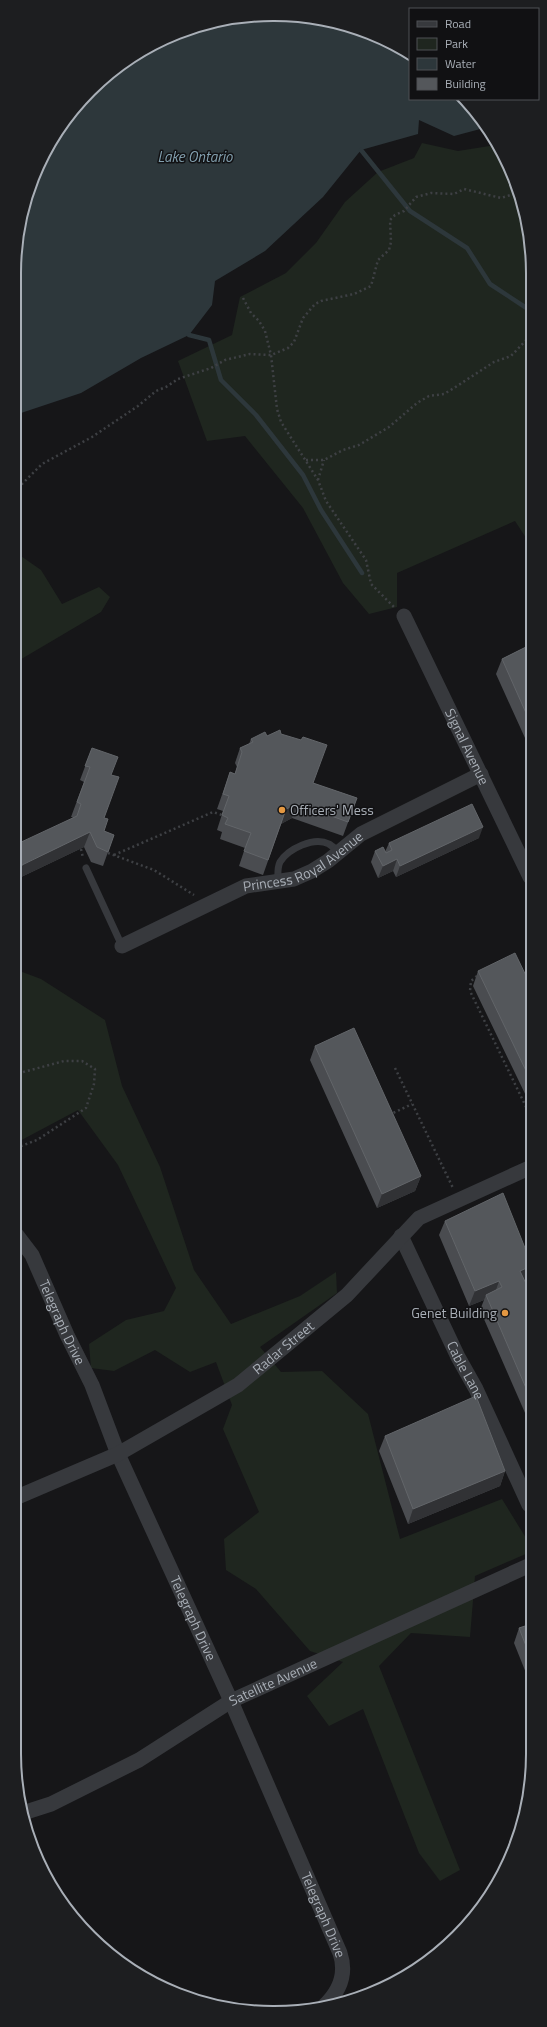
<svg xmlns="http://www.w3.org/2000/svg" width="547" height="2027" viewBox="0 0 547 2027" font-family="'Titillium Web',sans-serif">
	<style>
		.green { fill: #1f261f }
		.water { fill: #2d373b }
		.lines { fill: none; stroke-linecap: round; stroke-linejoin: round }
		.stream { stroke: #2d373b; stroke-width: 4.5 }
		.path { stroke: #3e4044; stroke-width: 2.5; stroke-dasharray: 2 3; stroke-linecap: butt }
		.lane { stroke: #37393d; stroke-width: 7 }
		.street { stroke: #37393d; stroke-width: 15 }
		.wall { fill: #4a4c50 }
		.shaded-wall { fill: #313235 }
		.building { fill: #54575b; stroke: #626569 }
		.poi-dot { fill: #e49842; stroke: #111113; stroke-width: 1.5 }
		.labels { text-anchor: middle; stroke-width: 3; stroke-linejoin: round; paint-order: stroke }
		.street-label { font-size: 14px; fill: #a9afb7; stroke: #111113 }
		.poi-label { font-size: 14px; fill: #a9afb7; stroke: #111113; text-anchor: start }
		.water-label { font-size: 15px; font-style: italic; fill: #83a0af; stroke: #111113 }
		.rim { fill: none; stroke: #a9afb7; stroke-width: 2 }
	</style>
	<rect width="100%" height="100%" fill="#161618"/>
	<path class="green" d="M422,143L458,151L496,145L506,159L531,240L530,544L515,521L397,573V607L369,614L343,583L303,508L245,436L207,441L178,361L232,335L240,297L286,273L316,243L345,202L378,172L414,158Z
		M18,554L41,570L62,604L99,587L110,597L101,612L18,661Z
		M17,970L41,979L105,1020L122,1086L160,1167L194,1270L231,1324L300,1296L336,1272L337,1293L260,1347L281,1372L322,1371L368,1414L400,1539L502,1499L529,1543L528,1553L475,1576L470,1637L411,1633L379,1666L460,1870L440,1881L419,1853L363,1709L329,1726L307,1696L343,1662L310,1651L256,1589L226,1570L224,1539L259,1512L223,1429L232,1405L216,1362L190,1372L155,1350L114,1371L91,1368L89,1344L126,1320L164,1311L176,1288L118,1165L78,1110L16,1143Z"/>
	<path class="water" d="M223,19H324L388,41L410,56V99H463L484,128L454,136L419,120L418,134L361,150L323,197L265,251L215,281L212,305L189,335L141,358L81,393L18,414L19,223L58,130L129,58Z"/>
	<g class="lines">
		<path class="stream" d="M361,150L410,211L467,248L490,284L531,311
			M189,335L209,340L221,380L256,415L303,475L321,510L362,573"/>
		<path class="path" d="M243,298L251,313L259,321L265,331L271,355L277,409L281,422L318,480L326,501L366,560L371,584L394,607
			M306,460H324L343,450L359,445L389,427L417,403L429,396L444,394L454,388L494,362L511,356L531,335
			M318,480L324,460
			M18,488L42,464L92,437L138,406L156,391L166,387L178,379L211,368L225,360L250,354L271,355L288,348L294,342L303,318L315,304L321,301L354,294L371,286L378,260L389,250L391,242L390,220L395,215L404,211L416,197L431,193L454,194L464,189L501,198L517,193
			M81,849L83,858
			M108,853L154,870L194,895
			M114,855L213,812L222,815
			M477,976L471,981L470,991L529,1113
			M395,1068L453,1188
			M389,1115L412,1104
			M16,1148L37,1140L86,1108L94,1084L95,1069L82,1061H64L16,1074"/>
		<path class="lane" d="M86,868L122,946
			M278,881C278,874 277,868 280,862C288,849 314,836 329,844C332,846 336,849 339,852"/>
		<g class="street">
			<path id="s1" d="M404,616L530,877"/>
			<path id="s2" d="M122,946L246,886L294,879L312,871L328,861L361,834L481,774"/>
			<path id="s3" d="M16,1234L32,1255L67,1335L92,1385L118,1454L231,1701L340,1953C347,1974 340,1991 324,2006"/>
			<path id="s4" d="M401,1236L458,1357L476,1389L529,1505"/>
			<path id="s5" d="M15,1498L118,1454L238,1385L347,1295L419,1218L529,1168"/>
			<path id="s6" d="M26,1812L51,1804L139,1760L231,1701L528,1566"/>
		</g>
	</g>
	<path class="wall" d="M530,645V749L496,674L502,659Z
		M281,734L313,783L357,798L343,836L292,818L281,824L263,875L239,866L245,848L220,839L222,832L217,830L223,811L217,809L230,772L235,774L237,767L235,763L240,748L249,744L251,739Z
		M92,748L111,775L104,818V831L114,835L103,866L91,862L84,847L17,879L73,817H71L84,782L80,780Z
		M479,838L396,877L393,871L378,878L371,862L375,851L385,852L389,843Z
		M478,971L530,984L529,1102L473,986Z
		M315,1046L421,1176L415,1191L377,1208L310,1060Z
		M445,1221L529,1258V1274L527,1280L525,1281L529,1290V1422L480,1310L484,1300L469,1306L439,1235Z
		M385,1436L505,1471L500,1486L408,1524L379,1451Z
		M528,1625V1678L514,1643L519,1628Z"/>
	<path class="shaded-wall" d="M298,804L292,818L281,824L286,809Z
		M483,827L479,838L396,877L400,866Z
		M90,832L84,847L17,879L22,865Z
		M397,859L393,871L378,878L383,866Z
		M421,1176L415,1191L377,1208L382,1194Z
		M529,1267V1274L527,1280L515,1286L520,1271Z
		M499,1281L494,1296L486,1295L484,1300L469,1306L475,1291Z
		M505,1471L500,1486L408,1524L413,1509Z"/>
	<path class="building" d="M530,645V722L502,659Z
		M280,730L281,734L301,740L303,737L327,745L313,783L357,798L348,822L298,804L286,809L268,860L244,851L251,833L225,824L228,818L222,815L229,796L223,794L230,772L235,774L242,752L240,748L253,742L251,739L265,732L267,736Z
		M92,748L118,757L111,775L119,777L104,818L108,819L104,831L114,835L108,852L97,847L90,832L22,865L17,879V844L77,816L81,804L77,802L90,767L85,766Z
		M472,804L483,827L400,866L397,859L383,866L375,851L383,847L386,853L392,850L389,843Z
		M515,953L530,984L529,1077L478,971Z
		M354,1028L421,1176L382,1194L315,1046Z
		M503,1193L529,1258V1267L520,1271L529,1290V1395L486,1295L502,1287L499,1281L475,1291L445,1221Z
		M476,1396L505,1471L413,1509L385,1436Z
		M528,1625V1651L519,1628Z"/>
	<g class="poi-dot">
		<circle cx="282" cy="810" r="4"/>
		<circle cx="505" cy="1313" r="4"/>
	</g>
	<g class="labels">
		<g class="street-label">
			<text dy="5" stroke="none"><textPath href="#s1" startOffset="145">Signal Avenue</textPath></text>
			<text dy="5" stroke="none"><textPath href="#s2" startOffset="201">Princess Royal Avenue</textPath></text>
			<text dy="5" stroke="none"><textPath href="#s3" startOffset="100">Telegraph Drive</textPath></text>
			<text dy="5" stroke="none"><textPath href="#s5" startOffset="309">Radar Street</textPath></text>
			<text dy="5" stroke="none"><textPath href="#s4" startOffset="149">Cable Lane</textPath></text>
			<text dy="5" stroke="none"><textPath href="#s3" startOffset="424">Telegraph Drive</textPath></text>
			<text dy="5" stroke="none"><textPath href="#s6" startOffset="280">Satellite Avenue</textPath></text>
			<text dy="5" stroke="none"><textPath href="#s3" startOffset="748">Telegraph Drive</textPath></text>
		</g>
		<g class="poi-label">
			<text x="290" y="815">Officers' Mess</text>
			<text x="497" y="1318" text-anchor="end">Genet Building</text>
		</g>
		<g class="water-label">
			<text x="195" y="162">Lake Ontario</text>
		</g>
	</g>
	<path d="M0 0H547V2027H0ZM273 21H274A252 252 0 0 1 526 273V1754A252 252 0 0 1 274 2006H273A252 252 0 0 1 21 1754V273A252 252 0 0 1 273 21Z" fill="#1d1e20" fill-rule="evenodd"/>
	<path class="rim" d="M273 21H274A252 252 0 0 1 526 273V1754A252 252 0 0 1 274 2006H273A252 252 0 0 1 21 1754V273A252 252 0 0 1 273 21Z"/>
	<rect x="409" y="8" width="130" height="92" fill="#111113" stroke="#4e5055"/>
	<rect x="417" y="21" width="20" height="6" fill="#37393d" stroke="#4e5055"/>
	<text x="445" y="28" font-size="12" fill="#a9afb7">Road</text>
	<rect x="417" y="38" width="20" height="12" fill="#1f261f" stroke="#4e5055"/>
	<text x="445" y="48" font-size="12" fill="#a9afb7">Park</text>
	<rect x="417" y="58" width="20" height="12" fill="#2d373b" stroke="#4e5055"/>
	<text x="445" y="68" font-size="12" fill="#a9afb7">Water</text>
	<rect x="417" y="78" width="20" height="12" fill="#54575b" stroke="#4e5055"/>
	<text x="445" y="88" font-size="12" fill="#a9afb7">Building</text>
</svg>
